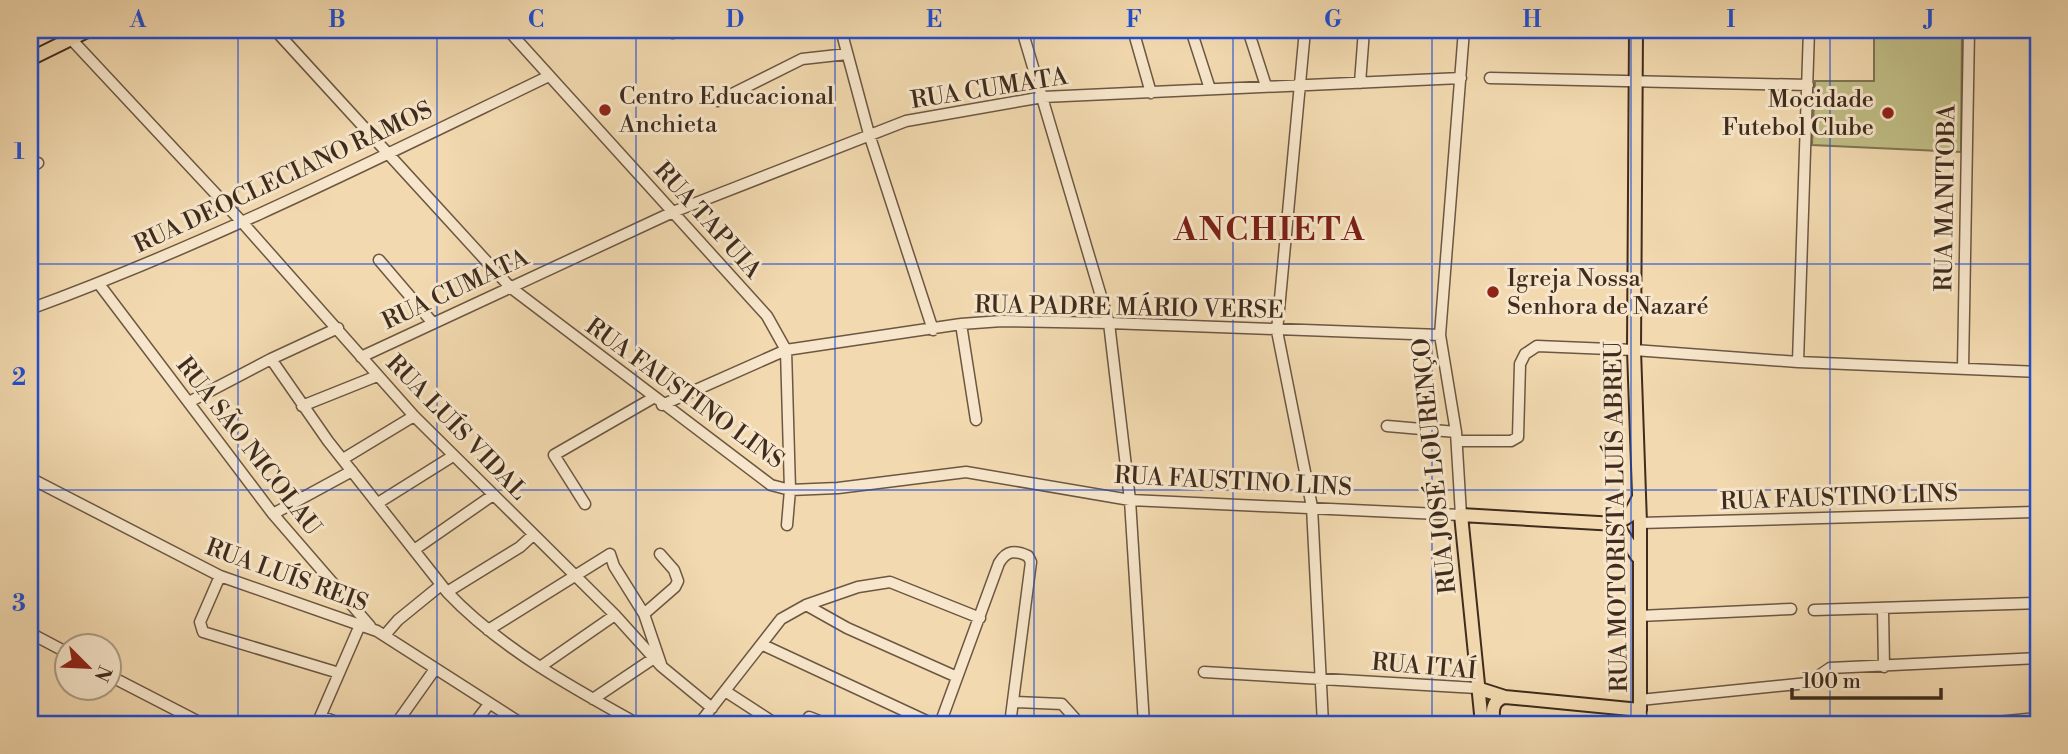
<svg xmlns="http://www.w3.org/2000/svg" width="2068" height="754" viewBox="0 0 2068 754" font-family="'Libre Bodoni',serif">
	<style>
		.green { fill: #c0be86; stroke: #807552; stroke-width: 2 }
		.lines { fill: none; stroke-linecap: round; stroke-linejoin: round }
		.minor-casing { stroke: #6c5742; stroke-width: 13 }
		.major-casing { stroke: #3f2c1e; stroke-width: 16 }
		.minor { stroke: #f7e6cb; stroke-width: 10 }
		.major { stroke: #f2d9af; stroke-width: 12 }
		.grid { fill: none; stroke: #1d4ed8; stroke-width: 2; stroke-opacity: 0.55 }
		.poi-dot { fill: #8f2418; stroke: #f7e6cb; stroke-width: 2.5 }
		.labels { text-anchor: middle; stroke-width: 6; stroke-linejoin: round; paint-order: stroke }
		.street-label { font-size: 24px; fill: #3f2c1e; stroke: #f7e6cb }
		.poi-label { font-size: 24px; fill: #3f2c1e; stroke: #f7e6cb; text-anchor: start }
		.district-label { font-size: 32px; font-weight: bold; letter-spacing: 2px; fill: #7a1f14; stroke: #f7e6cb }
		.neatline { fill: none; stroke: #1d4ed8; stroke-width: 2.5 }
		.grid-label { font-size: 23px; text-anchor: middle; font-weight: bold; fill: #1d4ed8 }
	</style>
	<rect width="100%" height="100%" fill="#f2d9af"/>
	<filter id="stains"><feTurbulence type="fractalNoise" baseFrequency=".00286" numOctaves="4"/><feColorMatrix values="0 0 0 0 .2 0 0 0 0 .09 0 0 0 0 .02 0 0 0 .5 -.17"/></filter>
	<radialGradient id="worn" r=".72"><stop offset=".6" stop-color="#630" stop-opacity="0"/><stop offset="1" stop-color="#630" stop-opacity=".3"/></radialGradient>
	<path class="green" d="M1874,30H1962L1961,152L1812,145L1815,81H1874Z"/>
	<g class="lines">
		<defs>
			<path id="minor" d="M275,30L510,287L771,485L790,490L838,488L966,472L1130,500L1461,515L1456,432L1440,335L1464,30
				M508,30L767,316L786,350L790,490L787,525
				M841,30L869,134L933,330
				M1022,30L1109,323L1130,500L1144,724
				M1133,30L1151,93
				M1191,30L1210,89
				M1248,30L1266,86
				M1305,30L1277,331L1312,507L1323,724
				M673,33L679,30
				M71,39L241,221L414,416L615,615L661,666L712,708
				M1490,78L1808,85
				M1360,83L1364,30
				M718,101L802,59L847,54
				M30,167L38,163
				M379,260L432,322
				M99,284L273,514L370,626
				M30,309C208,244 379,158 549,76
				M961,324L976,420
				M361,357L673,212L906,121L1043,97L1461,78
				M271,359L328,441L447,592C500,648 571,687 638,724
				M1798,362L1809,30
				M1963,368L1969,30
				M189,402L271,359L338,328
				M662,405L786,350L961,324L1002,321L1109,323L1440,335
				M302,406L377,376
				M1387,426L1456,432
				M1457,441H1511L1518,437L1520,364L1525,354L1537,346L1634,350L1798,362L2038,372
				M343,459L414,416
				M30,478L220,576L377,631L522,724
				M378,503L453,456
				M585,504L554,455L653,398
				M273,514L352,471
				M1640,523L2038,512
				M414,550L493,495
				M220,576L200,622L203,632L339,673
				M447,592L520,547L533,535
				M806,605L847,628L957,677
				M1814,610L2038,603
				M1883,610L1884,667
				M644,614L675,587L678,581L674,570L660,554
				M1639,616L1791,609
				M488,630L610,554L614,566L644,614L661,664
				M30,633L66,652
				M385,635L398,620L441,585
				M763,645L933,724
				M540,667L615,615
				M1204,672L1477,688
				M108,675L203,724
				M725,691L776,724
				M593,699L654,658
				M1640,700L1808,683L1830,668L2038,658
				M1014,702L1062,704L1080,724
				M1640,710L1643,724
				M321,716L341,724
				M317,724L360,625
				M396,724L435,669
				M474,724L489,704
				M699,724L781,619L806,605L858,587L890,582L980,618
				M805,724L809,717L827,724
				M940,724L999,563C1007,550 1015,550 1028,556L1031,562L1010,724
				M1977,724L2038,718"/>
			<path id="major" d="M30,59L89,30
				M1616,524L1637,556
				M1477,688L1505,697L1640,710V523L1634,350L1636,30
				M1482,724L1461,515L1616,524L1629,516L1638,499
				M1494,724C1492,713 1491,700 1505,697"/>
		</defs>
		<use href="#minor" class="minor-casing"/>
		<use href="#major" class="major-casing"/>
		<use href="#minor" class="minor"/>
		<use href="#major" class="major"/>
	</g>
	<path class="grid" d="M238,30V724M437,30V724M636,30V724M835,30V724M1034,30V724M1233,30V724M1432,30V724M1631,30V724M1830,30V724M30,264H2038M30,490H2038"/>
	<g class="poi-dot">
		<circle cx="605" cy="110" r="7"/>
		<circle cx="1888" cy="113" r="7"/>
		<circle cx="1493" cy="292" r="7"/>
	</g>
	<g class="labels">
		<g class="street-label">
			<text transform="translate(989 88) rotate(-9)" y="8">RUA CUMATA</text>
			<text transform="translate(283 177) rotate(-25)" y="8">RUA DEOCLECIANO RAMOS</text>
			<text transform="translate(1945 198) rotate(-89)" y="8">RUA MANITOBA</text>
			<text transform="translate(708 220) rotate(48)" y="8">RUA TAPUIA</text>
			<text transform="translate(455 289) rotate(-25)" y="8">RUA CUMATA</text>
			<text transform="translate(1129 307) rotate(1)" y="8">RUA PADRE MÁRIO VERSE</text>
			<text transform="translate(685 393) rotate(36)" y="8">RUA FAUSTINO LINS</text>
			<text transform="translate(457 427) rotate(46)" y="8">RUA LUÍS VIDAL</text>
			<text transform="translate(249 446) rotate(52)" y="8">RUA SÃO NICOLAU</text>
			<text transform="translate(1434 466) rotate(-96)" y="8">RUA JOSÉ LOURENÇO</text>
			<text transform="translate(1233 481) rotate(3)" y="8">RUA FAUSTINO LINS</text>
			<text transform="translate(1839 497) rotate(-2)" y="8">RUA FAUSTINO LINS</text>
			<text transform="translate(1616 517) rotate(-91)" y="8">RUA MOTORISTA LUÍS ABREU</text>
			<text transform="translate(287 575) rotate(20)" y="8">RUA LUÍS REIS</text>
			<text transform="translate(1424 666) rotate(5)" y="8">RUA ITAÍ</text>
		</g>
		<g class="poi-label">
			<text x="619" y="104">Centro Educacional<tspan x="619" dy="28">Anchieta</tspan></text>
			<text x="1874" y="107" text-anchor="end">Mocidade<tspan x="1874" dy="28">Futebol Clube</tspan></text>
			<text x="1507" y="286">Igreja Nossa<tspan x="1507" dy="28">Senhora de Nazaré</tspan></text>
		</g>
		<g class="district-label">
			<text x="1270" y="240">ANCHIETA</text>
		</g>
	</g>
	<rect width="2068" height="754" fill="none" stroke="#f2d9af" stroke-width="77"/>
	<g transform="translate(88 667) rotate(114)"><circle r="33" fill="#f7e6cb" stroke="#ad9c86" stroke-width="2"/>
	<path d="M0-5L12 26L0 18L-12 26Z" fill="#8f2418"/>
	<text y="-10" font-size="19" font-weight="bold" text-anchor="middle" fill="#3f2c1e">N</text>
	</g>
	<path d="M1792 688v10h149v-10" fill="none" stroke="#3f2c1e" stroke-width="3.5"/>
	<text x="1802" y="688" font-size="21" fill="#3f2c1e" stroke="#f7e6cb" stroke-width="5" paint-order="stroke">100 m</text>
	<rect x="38" y="38" width="1992" height="678" class="neatline"/>
	<g class="grid-label">
		<text x="138" y="27">A</text>
		<text x="337" y="27">B</text>
		<text x="536" y="27">C</text>
		<text x="735" y="27">D</text>
		<text x="934" y="27">E</text>
		<text x="1134" y="27">F</text>
		<text x="1333" y="27">G</text>
		<text x="1532" y="27">H</text>
		<text x="1731" y="27">I</text>
		<text x="1930" y="27">J</text>
		<text x="19" y="159">1</text>
		<text x="19" y="385">2</text>
		<text x="19" y="611">3</text>
	</g>
	<rect width="100%" height="100%" filter="url(#stains)"/>
	<rect width="100%" height="100%" fill="url(#worn)"/>
</svg>
